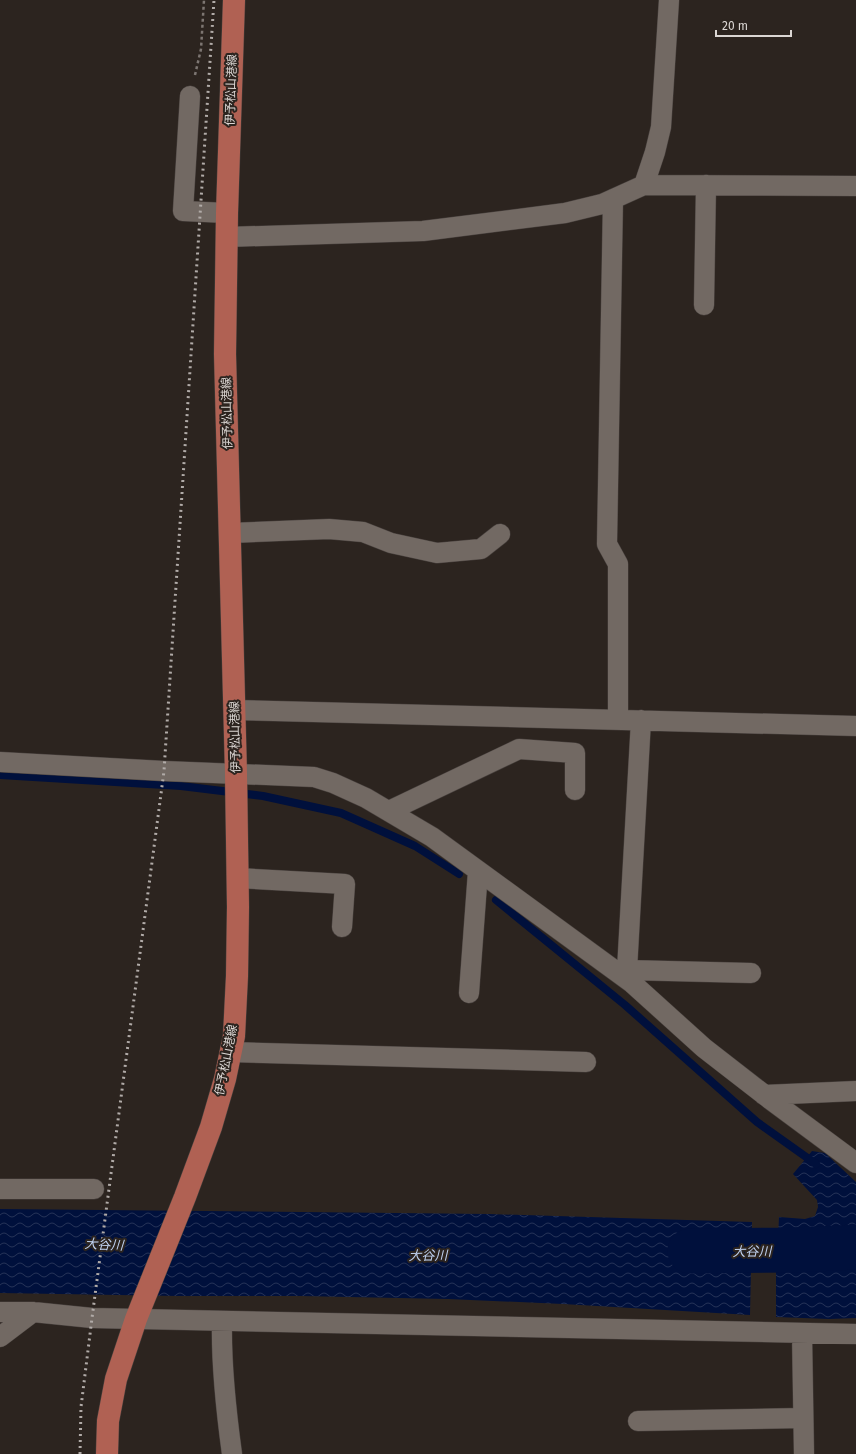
<svg xmlns="http://www.w3.org/2000/svg" width="856" height="1454" viewBox="0 0 856 1454" font-family="'Fira Sans','Noto Sans JP',sans-serif">
	<style>
		.water { fill: url(#water-waves) }
		.lines { fill: none; stroke-linecap: round; stroke-linejoin: round }
		.stream { stroke: #00103c; stroke-width: 8 }
		.river { stroke: #00103c; stroke-width: 45 }
		.street-casing { stroke: #48413e; stroke-width: 21 }
		.primary-casing { stroke: #48413e; stroke-width: 23 }
		.path { stroke: #7d7672; stroke-width: 2.5; stroke-dasharray: 3 3; stroke-linecap: butt }
		.street { stroke: #726963; stroke-width: 20 }
		.primary { stroke: #b06153; stroke-width: 22 }
		.rail { stroke: #b1aba8; stroke-width: 3; stroke-dasharray: 2 4; stroke-linecap: butt }
		.labels { text-anchor: middle; stroke-width: 4; stroke-linejoin: round; paint-order: stroke }
		.street-label { font-size: 12px; fill: #dbd6d3; stroke: #2c241f }
		.water-label { font-size: 13px; font-style: italic; fill: #c1d3f2; stroke: #2c241f }
	</style>
	<defs>
		<pattern id="water-waves" width="16" height="10" patternUnits="userSpaceOnUse"><rect width="16" height="10" fill="#00103c"/><path d="M0 5q4-4 8 0t8 0" fill="none" stroke="#253257"/></pattern>
	</defs>
	<rect width="100%" height="100%" fill="#2c241f"/>
	<path class="water" d="M812,1151L825,1153L856,1182V1318L829,1319L776,1317V1271H782V1264H777L779,1217L805,1219L815,1216L818,1207L817,1200L793,1174Z
		M0,1209L489,1214L752,1222L750,1315L563,1304L448,1299L300,1296H177L0,1293Z"/>
	<g class="lines">
		<path class="stream" d="M0,775L181,786L263,796L341,813L415,846L459,874
			M496,900L625,1005L757,1122L816,1164"/>
		<path class="river" d="M690,1251L795,1250L856,1247"/>
		<defs>
			<path id="street" d="M190,96L183,211L227,213
				M644,185L655,152L661,127L669,0
				M613,199L607,544L618,564V720
				M227,237L423,231L565,213L602,204L644,185L856,186
				M704,305L706,185
				M230,533L329,529L363,532L391,543L437,553L481,549L500,534
				M234,710L856,726
				M0,762L164,771L314,777L333,783L366,798L432,837L632,983L704,1048L771,1100L856,1163
				M389,811L519,749L575,753V790
				M238,878L345,884L342,927
				M627,970L641,720
				M622,975L627,970L751,973
				M469,993L478,871
				M230,1052L586,1062
				M764,1095L856,1091
				M0,1189H94
				M0,1312H33L92,1318L856,1334
				M222,1321C221,1365 226,1410 232,1454
				M802,1333L804,1454
				M0,1337L33,1312
				M638,1421L803,1418"/>
			<path id="primary" d="M107,1454L108,1421L116,1379L136,1319L185,1197L211,1127L225,1079L234,1036L237,976L238,907L236,774L225,354L227,213L234,0"/>
		</defs>
		<use href="#street" class="street-casing"/>
		<use href="#primary" class="primary-casing"/>
		<path class="path" d="M195,75L201,49L204,0"/>
		<use href="#street" class="street"/>
		<use href="#primary" class="primary"/>
		<path class="rail" d="M80,1454L81,1407L92,1318L164,771L214,0"/>
	</g>
	<g class="labels">
		<g class="street-label">
			<text transform="translate(231 90) rotate(-88)" y="4">伊予松山港線</text>
			<text transform="translate(227 413) rotate(-91)" y="4">伊予松山港線</text>
			<text transform="translate(235 737) rotate(-91)" y="4">伊予松山港線</text>
			<text transform="translate(226 1060) rotate(-79)" y="4">伊予松山港線</text>
		</g>
		<g class="water-label">
			<text transform="translate(104 1244) rotate(3)" y="5">大谷川</text>
			<text transform="translate(752 1251) rotate(-1)" y="5">大谷川</text>
			<text transform="translate(428 1255) rotate(-1)" y="5">大谷川</text>
		</g>
	</g>
	<path d="M716 30v6h75v-6" fill="none" stroke="#dbd6d3" stroke-width="2"/>
	<text x="722" y="30" font-size="12" fill="#dbd6d3" stroke="#2c241f" stroke-width="3" paint-order="stroke">20 m</text>
</svg>
